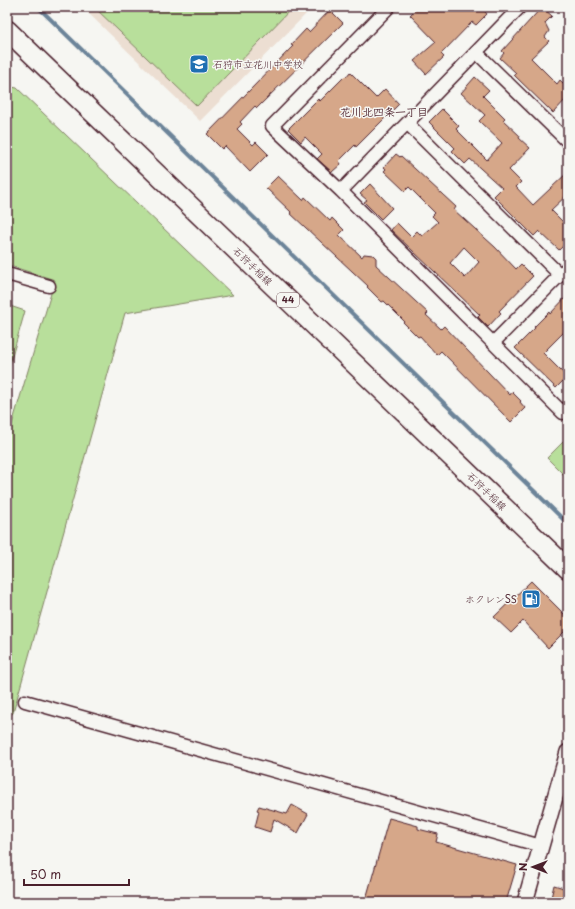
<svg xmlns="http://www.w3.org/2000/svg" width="575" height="909" viewBox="0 0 575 909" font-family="'Playpen Sans','Klee One',sans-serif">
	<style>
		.built { fill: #ecded2 }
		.green { fill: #b8df9b; stroke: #817f63 }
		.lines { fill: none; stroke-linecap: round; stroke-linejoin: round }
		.stream { stroke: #6c8499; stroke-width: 4 }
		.building { fill: #d6a789; stroke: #4a1f2b; fill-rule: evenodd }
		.minor-casing { stroke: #4a1f2b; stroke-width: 15 }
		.tertiary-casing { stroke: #4a1f2b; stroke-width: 18 }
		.primary-casing { stroke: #4a1f2b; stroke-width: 22 }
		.minor { stroke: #f6f6f2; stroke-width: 12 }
		.tertiary { stroke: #f6f6f2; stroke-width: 15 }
		.primary { stroke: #f6f6f2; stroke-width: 19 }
		.labels { text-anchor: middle; stroke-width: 3; stroke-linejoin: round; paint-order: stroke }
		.shield { fill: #f6f6f2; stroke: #7e6067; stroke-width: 1 }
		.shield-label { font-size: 9px; font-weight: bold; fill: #4a1f2b }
		.poi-label { font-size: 10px; fill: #4a1f2b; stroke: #f6f6f2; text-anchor: start }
		.street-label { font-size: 10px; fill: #4a1f2b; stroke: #f6f6f2 }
		.neighbourhood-label { font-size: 11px; font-weight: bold; fill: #4a1f2b; stroke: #f6f6f2 }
	</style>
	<rect width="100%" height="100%" fill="#f6f6f2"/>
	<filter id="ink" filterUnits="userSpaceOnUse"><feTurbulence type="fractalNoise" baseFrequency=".025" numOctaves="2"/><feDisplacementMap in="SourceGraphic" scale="8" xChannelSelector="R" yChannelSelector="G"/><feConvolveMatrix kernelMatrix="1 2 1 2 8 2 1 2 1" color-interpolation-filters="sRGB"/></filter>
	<g filter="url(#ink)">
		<path class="built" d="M82,7H313L200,121Z"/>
		<path class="green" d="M94,7H293L197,106Z
			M7,86L17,88L233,295L125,313L13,713L7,718V441L55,280L7,265Z
			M7,305L25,311L7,374Z
			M568,437V479L547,458Z"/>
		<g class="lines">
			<path class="stream" d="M38,7L568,524"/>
		</g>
		<path class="building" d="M418,7H481L487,14L476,25L472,22L441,54L444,57L426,74L414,61L436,42L410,15Z
			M542,7L552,16L545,23L549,31L545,37L549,41L531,58L557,84L560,80L568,88V97L553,113L514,75L516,73L500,58L504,53L502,51Z
			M330,10L343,23L257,108L255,106L240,122L242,124L237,129L253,145L256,142L268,154L250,172L225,146L222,149L207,134L293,46L291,45L306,29L309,32Z
			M350,72L376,98L385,89L399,104L356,147L355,145L339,161L341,164L332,172L317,159L322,154L305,137L301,142L288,129L318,99L320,101L345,76L346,77Z
			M475,77L489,90L483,96L505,118L503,120L520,136L519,138L530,148L509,170L521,182L516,187L533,205L568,172V194L551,210L568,227V241L559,250L539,231L534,236L494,196L502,188L470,159L465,164L452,151L455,148L429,122L442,109L459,126L456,129L487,160L502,143L479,121L485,115L461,93Z
			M396,154L400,157L401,156L456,207L454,210L495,247L516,269L521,264L533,276L499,311L501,313L488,327L478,317L480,315L391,230L397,223L411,237L417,231L422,236L438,222L432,216L435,213L409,187L405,191L384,171L386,169L384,167ZM464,247L479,262L465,278L450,263Z
			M278,176L303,200L305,197L330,221L332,218L344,230L339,235L362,257L364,254L373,255L376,258V265L428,313L426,315L441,329L444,326L510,395L512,392L521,401L520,402L525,408L511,422L441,351L437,355L420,336L418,337L403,322L404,321L384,301L382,302L367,287L368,286L290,213L291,212L266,188Z
			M370,184L392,208L381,219L364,202L367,200L360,194Z
			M568,295V328L543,353L567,377L556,388L515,348L535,328L534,327L549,312L550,314Z
			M531,581L568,618V628L548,648L523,621L511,633L494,617Z
			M292,805L308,814L298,833L274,819L270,832L255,827L259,811L257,810L259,806L287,814Z
			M389,818L418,826V829L438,834L436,842L517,865L506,902H375L366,899Z
			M554,885L567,889L563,902H550Z"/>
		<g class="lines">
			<defs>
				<path id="minor" d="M389,7L272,126L341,191L563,413L568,407
					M476,52L568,142
					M407,123L560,275
					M341,191L520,7
					M7,274L49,286
					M493,343L568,267
					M25,701L541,846"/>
				<path id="tertiary" d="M525,902L568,752"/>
				<path id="primary" d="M7,30L568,569"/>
			</defs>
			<use href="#minor" class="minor-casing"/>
			<use href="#tertiary" class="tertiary-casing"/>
			<use href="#primary" class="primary-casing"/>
			<use href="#minor" class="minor"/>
			<use href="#tertiary" class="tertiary"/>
			<use href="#primary" class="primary"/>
		</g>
	</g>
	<defs>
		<symbol id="school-square" viewBox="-11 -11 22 22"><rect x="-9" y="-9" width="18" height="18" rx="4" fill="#1f6fb2" stroke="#f6f6f2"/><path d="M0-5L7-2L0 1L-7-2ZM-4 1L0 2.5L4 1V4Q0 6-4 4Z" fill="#fff"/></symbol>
		<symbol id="fuel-square" viewBox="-11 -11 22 22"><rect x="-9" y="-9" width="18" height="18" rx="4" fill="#1f6fb2" stroke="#f6f6f2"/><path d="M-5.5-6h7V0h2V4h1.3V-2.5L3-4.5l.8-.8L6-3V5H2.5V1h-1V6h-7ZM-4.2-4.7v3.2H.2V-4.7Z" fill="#fff"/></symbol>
	</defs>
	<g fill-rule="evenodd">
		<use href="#school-square" x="188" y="53" width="22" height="22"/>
		<use href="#fuel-square" x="520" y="588" width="22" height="22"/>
	</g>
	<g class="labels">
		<rect class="shield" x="277" y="293" width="22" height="14" rx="3"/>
		<g class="shield-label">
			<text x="288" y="303">44</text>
		</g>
		<g class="poi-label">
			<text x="213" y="68">石狩市立花川中学校</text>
			<text x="517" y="603" text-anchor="end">ホクレンSS</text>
		</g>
		<g class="street-label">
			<text transform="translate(253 266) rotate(44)" y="4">石狩手稲線</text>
			<text transform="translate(487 491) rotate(44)" y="4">石狩手稲線</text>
		</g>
		<g class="neighbourhood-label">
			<text x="384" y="116">花川北四条一丁目</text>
		</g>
	</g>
	<rect width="575" height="909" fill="none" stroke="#f6f6f2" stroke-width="24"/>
	<rect x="12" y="12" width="551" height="885" fill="none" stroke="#4a1f2b" stroke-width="1.5" filter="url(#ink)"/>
	<g transform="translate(533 867) rotate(270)" stroke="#f6f6f2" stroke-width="3" paint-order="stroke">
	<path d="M0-3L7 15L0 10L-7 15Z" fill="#4a1f2b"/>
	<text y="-6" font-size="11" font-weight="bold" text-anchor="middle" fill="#4a1f2b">N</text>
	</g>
	<path d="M24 879v6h105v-6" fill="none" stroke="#4a1f2b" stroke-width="2"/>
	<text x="30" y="879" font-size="12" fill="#4a1f2b" stroke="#f6f6f2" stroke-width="3" paint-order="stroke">50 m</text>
</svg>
